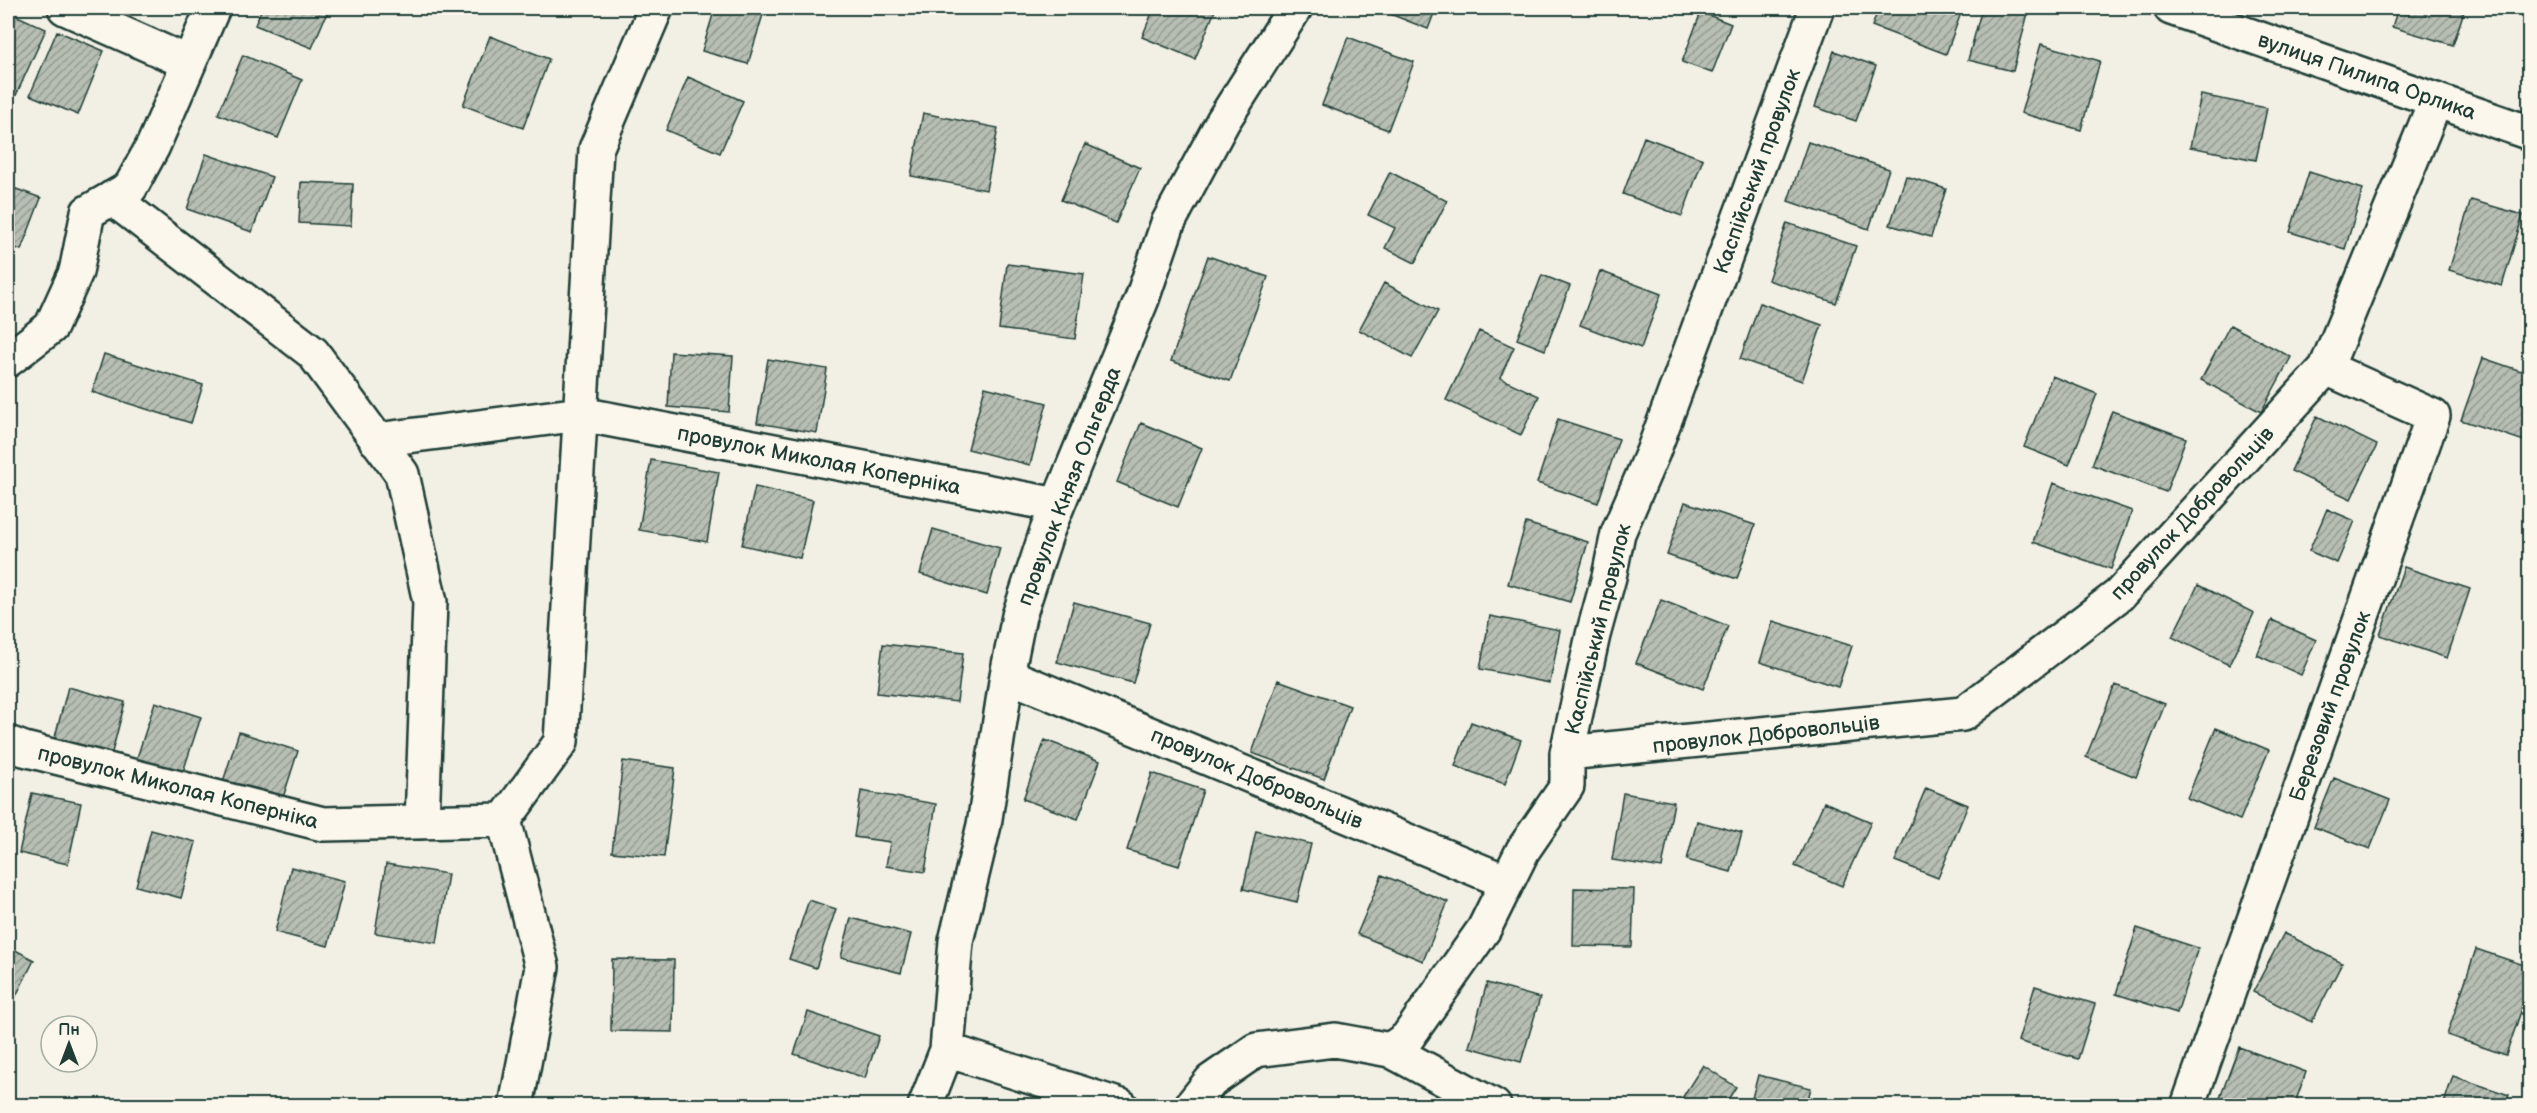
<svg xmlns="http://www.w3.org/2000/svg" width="2537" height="1113" viewBox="0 0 2537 1113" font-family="'Balsamiq Sans',sans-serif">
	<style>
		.building { fill: url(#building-hatch); stroke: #1f3d34; stroke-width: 1.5 }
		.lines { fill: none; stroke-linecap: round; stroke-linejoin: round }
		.minor-casing { stroke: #1f3d34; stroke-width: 38 }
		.minor { stroke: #fbf7ec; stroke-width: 33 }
		.labels { text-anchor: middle; stroke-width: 4.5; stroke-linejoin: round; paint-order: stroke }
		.street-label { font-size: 21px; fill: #1f3d34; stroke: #fbf7ec }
	</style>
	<defs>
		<pattern id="building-hatch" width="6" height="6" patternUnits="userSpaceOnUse" patternTransform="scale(1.5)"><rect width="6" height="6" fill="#b7beb3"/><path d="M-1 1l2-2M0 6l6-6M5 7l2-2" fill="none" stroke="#949c92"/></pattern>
	</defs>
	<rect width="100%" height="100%" fill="#f2f0e5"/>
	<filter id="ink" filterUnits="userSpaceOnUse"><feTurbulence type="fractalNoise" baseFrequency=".0167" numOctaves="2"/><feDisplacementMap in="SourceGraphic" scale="12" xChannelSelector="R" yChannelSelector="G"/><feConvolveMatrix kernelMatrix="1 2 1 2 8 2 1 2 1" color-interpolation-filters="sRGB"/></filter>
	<g filter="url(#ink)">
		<path class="building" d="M262,8H329L312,48L255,25Z
			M715,8H765L748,64L702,51Z
			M1154,8H1216L1195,59L1142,37Z
			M1375,8H1436L1428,29Z
			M1879,8H1946L1961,13L1946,54L1872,26Z
			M1982,8H2008L2028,13L2013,71L1968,60Z
			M2398,8H2465L2453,45L2392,27Z
			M1701,12L1731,24L1712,73L1682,62Z
			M13,14L46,29L8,113V25Z
			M57,31L104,51L78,115L30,95Z
			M490,36L549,59L523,128L463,105Z
			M1348,37L1414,62L1388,130L1322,105Z
			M2041,44L2100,61L2081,130L2021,113Z
			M1834,51L1876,66L1856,121L1815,107Z
			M243,55L302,80L278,138L218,114Z
			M688,77L743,101L720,153L666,130Z
			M2201,95L2267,108L2256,160L2190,147Z
			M923,113L998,128L986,190L911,176Z
			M1644,137L1703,159L1682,216L1623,194Z
			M1808,142L1889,169L1869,229L1788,201Z
			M1085,144L1140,168L1116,223L1061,200Z
			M206,154L272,177L252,232L187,209Z
			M1390,172L1447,201L1415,263L1385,248L1395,228L1368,215Z
			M2309,172L2363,189L2345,249L2290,232Z
			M1906,176L1946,189L1931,237L1890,225Z
			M301,182L353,184L351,226L299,223Z
			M8,186L41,198L21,250L8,245Z
			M2471,200L2523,215L2502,286L2449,270Z
			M1787,223L1856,246L1836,303L1768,280Z
			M1208,256L1268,277L1230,381L1171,361Z
			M1007,264L1084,274L1075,339L999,329Z
			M1600,271L1661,294L1641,348L1580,325Z
			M1542,275L1570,286L1545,350L1517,339Z
			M1384,283L1438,311L1412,358L1359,330Z
			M1760,303L1822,325L1802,381L1740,359Z
			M2230,325L2291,357L2261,412L2201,380Z
			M1479,331L1514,347L1500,378L1539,396L1521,435L1446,400Z
			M671,352L733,356L729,412L668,407Z
			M104,354L203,385L191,423L92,392Z
			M2483,358L2530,374V443L2461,420Z
			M768,359L827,369L817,433L757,423Z
			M2052,376L2097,394L2069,465L2024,447Z
			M985,387L1047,403L1030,465L968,449Z
			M2112,411L2186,438L2166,492L2092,465Z
			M2317,416L2377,445L2351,499L2291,471Z
			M1558,419L1619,439L1598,503L1537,483Z
			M1141,423L1202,448L1178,507L1117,482Z
			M651,460L719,472L707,542L639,530Z
			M2053,483L2132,511L2111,569L2033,542Z
			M755,487L813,500L800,558L742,545Z
			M1685,502L1755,525L1737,579L1667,555Z
			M2327,509L2355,521L2337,563L2309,551Z
			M1526,523L1588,542L1570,602L1508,584Z
			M933,529L1000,548L987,595L920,574Z
			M2404,567L2470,589L2447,658L2380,635Z
			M2198,585L2254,613L2229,665L2172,637Z
			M1661,600L1728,626L1703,689L1636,663Z
			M1074,602L1150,623L1133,683L1057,662Z
			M1490,616L1560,630L1550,683L1480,669Z
			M2272,620L2316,640L2301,675L2257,655Z
			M1773,621L1852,646L1838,687L1760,662Z
			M883,644L963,653L957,702L877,693Z
			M1278,680L1350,706L1324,779L1252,753Z
			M2115,685L2165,704L2136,777L2086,757Z
			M68,687L125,702L110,760L53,745Z
			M155,702L201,717L181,778L135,764Z
			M1471,722L1521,740L1505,784L1455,766Z
			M2216,728L2269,750L2240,820L2187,798Z
			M239,732L298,751L279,810L220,791Z
			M1045,740L1100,761L1078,819L1023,799Z
			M623,761L675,768L664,857L612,852Z
			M1152,773L1203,790L1179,866L1127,850Z
			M2334,778L2390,800L2370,849L2314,827Z
			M1926,788L1968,805L1938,878L1895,861Z
			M861,791L936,804L925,872L886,866L890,842L854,837Z
			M32,793L81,803L68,864L19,853Z
			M1623,793L1674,802L1662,868L1612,860Z
			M1824,802L1871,822L1842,886L1795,866Z
			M1697,821L1742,833L1731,872L1687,860Z
			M151,830L196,842L181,898L136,886Z
			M1256,831L1311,844L1297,902L1243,889Z
			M386,864L448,874L437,943L375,933Z
			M291,867L345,881L328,946L275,932Z
			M1382,875L1448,902L1423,961L1357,934Z
			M1574,888L1634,889L1632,947L1573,946Z
			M809,900L836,909L816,968L789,959Z
			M851,918L911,934L901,973L841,957Z
			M2137,928L2198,948L2177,1013L2116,994Z
			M2284,933L2342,963L2312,1022L2253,992Z
			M8,946L34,960L8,1012Z
			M2476,949L2530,967V985L2506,1055L2447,1035Z
			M612,959L674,960L673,1032L611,1031Z
			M1487,983L1540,998L1521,1062L1469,1047Z
			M2035,986L2095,1004L2078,1059L2018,1041Z
			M808,1012L879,1036L865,1078L794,1054Z
			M2239,1047L2306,1072L2294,1106H2217Z
			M1703,1065L1736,1087L1724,1106H1677Z
			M1758,1075L1811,1088L1806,1106H1750Z
			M2453,1076L2509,1095L2505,1106H2443Z"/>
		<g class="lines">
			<defs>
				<path id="minor" d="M65,8L189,63
					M2171,8L2530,133
					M112,198L313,353L402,474L430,602L422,822
					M8,360L51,327L76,272L88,212L130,188L153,146L213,8
					M376,440L581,414L1057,505
					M1007,675L1507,882
					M8,743L24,749L323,824L504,820
					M1567,753L1963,714L2119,595L2326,368L2436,100
					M947,1050L1121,1106
					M1390,1050L1407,1038L1484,929L1523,850L1567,786V753L1593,635L1609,577L1618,533L1653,452L1817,8
					M516,1106L542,967L504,820L561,742L596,149L656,8
					M925,1106L947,1050L956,941L984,825L1007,675L1019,616L1047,531L1142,299L1168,223L1223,121L1295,8
					M1191,1106L1211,1081L1256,1050L1335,1040L1390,1050L1494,1106
					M2188,1106L2433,416L2326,368"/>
			</defs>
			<use href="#minor" class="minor-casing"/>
			<use href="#minor" class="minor"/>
		</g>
	</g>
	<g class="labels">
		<g class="street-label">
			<text transform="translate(2367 76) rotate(19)" y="7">вулиця Пилипа Орлика</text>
			<text transform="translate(1757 171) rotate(-70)" y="7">Каспійський провулок</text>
			<text transform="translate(819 460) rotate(11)" y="7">провулок Миколая Коперніка</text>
			<text transform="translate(1069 486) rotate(-69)" y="7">провулок Князя Ольгерда</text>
			<text transform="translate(2192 513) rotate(-47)" y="7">провулок Добровольців</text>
			<text transform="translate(1598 629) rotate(-76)" y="7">Каспійський провулок</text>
			<text transform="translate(2330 706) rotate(-70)" y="7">Березовий провулок</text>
			<text transform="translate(1766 734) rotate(-6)" y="7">провулок Добровольців</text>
			<text transform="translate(1257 778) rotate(23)" y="7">провулок Добровольців</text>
			<text transform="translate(178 787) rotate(14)" y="7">провулок Миколая Коперніка</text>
		</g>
	</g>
	<rect width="2537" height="1113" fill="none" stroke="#fbf7ec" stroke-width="30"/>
	<rect x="15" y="15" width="2507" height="1083" fill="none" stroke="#1f3d34" stroke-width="2" filter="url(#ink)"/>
	<g transform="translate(69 1044)"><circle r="28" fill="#fbf7ec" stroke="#a3ada2" stroke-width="1.5"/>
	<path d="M0-4.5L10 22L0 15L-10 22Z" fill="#1f3d34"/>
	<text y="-9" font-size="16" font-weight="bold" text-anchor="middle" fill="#1f3d34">Пн</text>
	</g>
</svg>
